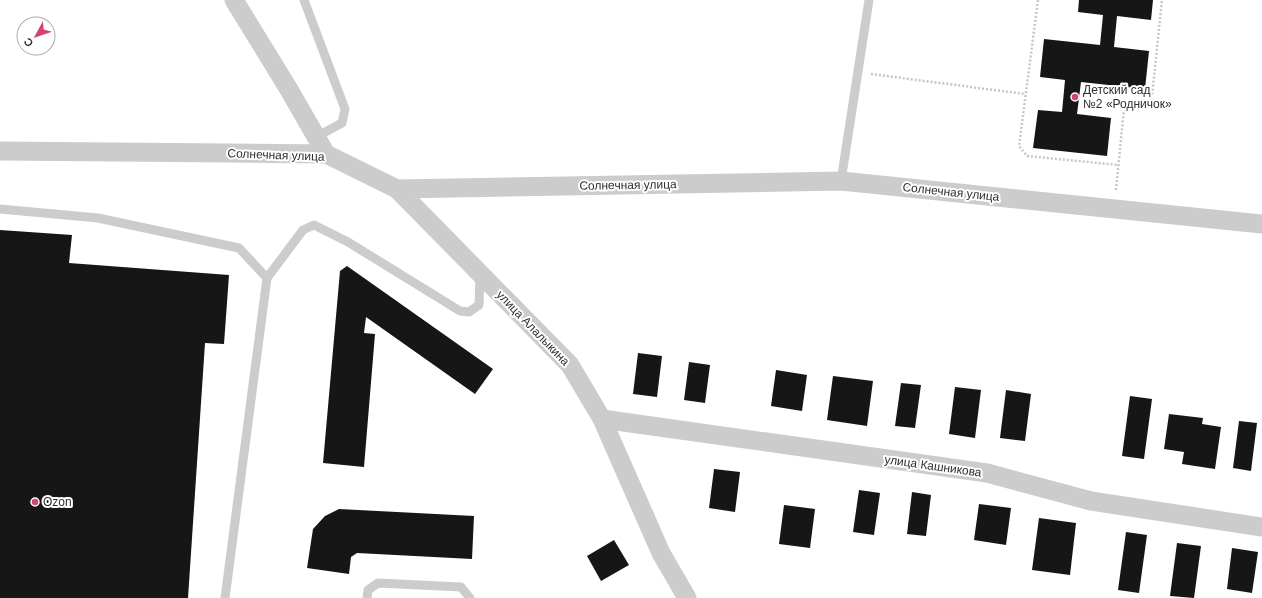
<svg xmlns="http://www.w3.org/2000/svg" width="1262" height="598" viewBox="0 0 1262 598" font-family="Arial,sans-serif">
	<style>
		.building { fill: #161616 }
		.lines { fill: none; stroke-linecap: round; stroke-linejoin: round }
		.path { stroke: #c6c6c6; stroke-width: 2.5; stroke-dasharray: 2 2; stroke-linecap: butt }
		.service { stroke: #ccc; stroke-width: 9 }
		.minor { stroke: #ccc; stroke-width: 19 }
		.poi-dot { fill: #d14671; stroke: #fff; stroke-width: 1.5 }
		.labels { text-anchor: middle; stroke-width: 4; stroke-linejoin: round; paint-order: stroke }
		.poi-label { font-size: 12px; fill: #2f2f2f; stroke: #fff; text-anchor: start }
		.street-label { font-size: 12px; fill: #2f2f2f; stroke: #fff }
	</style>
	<rect width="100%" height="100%" fill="#fff"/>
	<path class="building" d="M1079,0H1153L1151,20L1117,16L1114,47L1149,51L1145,89L1081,82L1077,114L1111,118L1107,156L1033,148L1038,110L1062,112L1065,80L1040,77L1044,39L1100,45L1103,15L1078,12Z
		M0,230L72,235L69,263L229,275L224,344L205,343L188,598H0Z
		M347,266L493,369L475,394L366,317L364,333L375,334L364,467L323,463L340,271Z
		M638,353L662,356L657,397L633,394Z
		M689,362L710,365L705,403L684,400Z
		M776,370L807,375L802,411L771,406Z
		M833,376L873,381L867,426L827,420Z
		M901,383L921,385L915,428L895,426Z
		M955,387L981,390L975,438L949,434Z
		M1006,390L1031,394L1025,441L1000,438Z
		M1130,396L1152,399L1144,459L1122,456Z
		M1169,414L1203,418L1202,424L1221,427L1215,469L1182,464L1184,452L1164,449Z
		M1239,421L1257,423L1251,471L1233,468Z
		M714,469L740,472L735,512L709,508Z
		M859,490L880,493L874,535L853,532Z
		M912,492L931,495L926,536L907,534Z
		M979,504L1011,508L1006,545L974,540Z
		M784,505L815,509L810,548L779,544Z
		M339,509L474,516L472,559L357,553L351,557L349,574L307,568L313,529L325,516Z
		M1039,518L1076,523L1070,575L1032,570Z
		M1126,532L1147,535L1139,593L1118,590Z
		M614,540L629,565L601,581L587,556Z
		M1177,543L1201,546L1194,598L1170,596Z
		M1232,548L1258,552L1252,593L1227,589Z"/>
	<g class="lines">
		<path class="path" d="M1038,0L1019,146L1027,156L1118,165
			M871,74L1025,94
			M1116,190L1124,109L1132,103H1146L1152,96L1162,0"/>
		<path class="service" d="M304,0L345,109L342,123L316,137
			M841,181L869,0
			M0,209L98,218L239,248L267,278L225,598
			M267,278L303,230L314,225L348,242L460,311L469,312L479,305L480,276
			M367,598L368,590L378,583L461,587L470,598"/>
		<path class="minor" d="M234,0L288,88L326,154
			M0,151L326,154L397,189L841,181L1262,224
			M397,189L570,365L602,419L661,553L687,598
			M602,419L987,473L1091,501L1262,527"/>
	</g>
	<g class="poi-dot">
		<circle cx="1075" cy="97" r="4"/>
		<circle cx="35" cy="502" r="4"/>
	</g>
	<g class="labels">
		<g class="poi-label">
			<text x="1083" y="94">Детский сад<tspan x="1083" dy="14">№2 «Родничок»</tspan></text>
			<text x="43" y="506">Ozon</text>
		</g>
		<g class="street-label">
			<text transform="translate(276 155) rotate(2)" y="4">Солнечная улица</text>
			<text transform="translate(628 185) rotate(-1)" y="4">Солнечная улица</text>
			<text transform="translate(951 192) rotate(6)" y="4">Солнечная улица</text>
			<text transform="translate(533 328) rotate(46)" y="4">улица Алалыкина</text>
			<text transform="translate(933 466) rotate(8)" y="4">улица Кашникова</text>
		</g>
	</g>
	<g transform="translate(36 36) rotate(230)"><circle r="19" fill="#ffffff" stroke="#acacac"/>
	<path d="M0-3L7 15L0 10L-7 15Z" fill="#d14671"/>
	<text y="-6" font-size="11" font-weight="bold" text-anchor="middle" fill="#2f2f2f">С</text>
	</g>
</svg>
